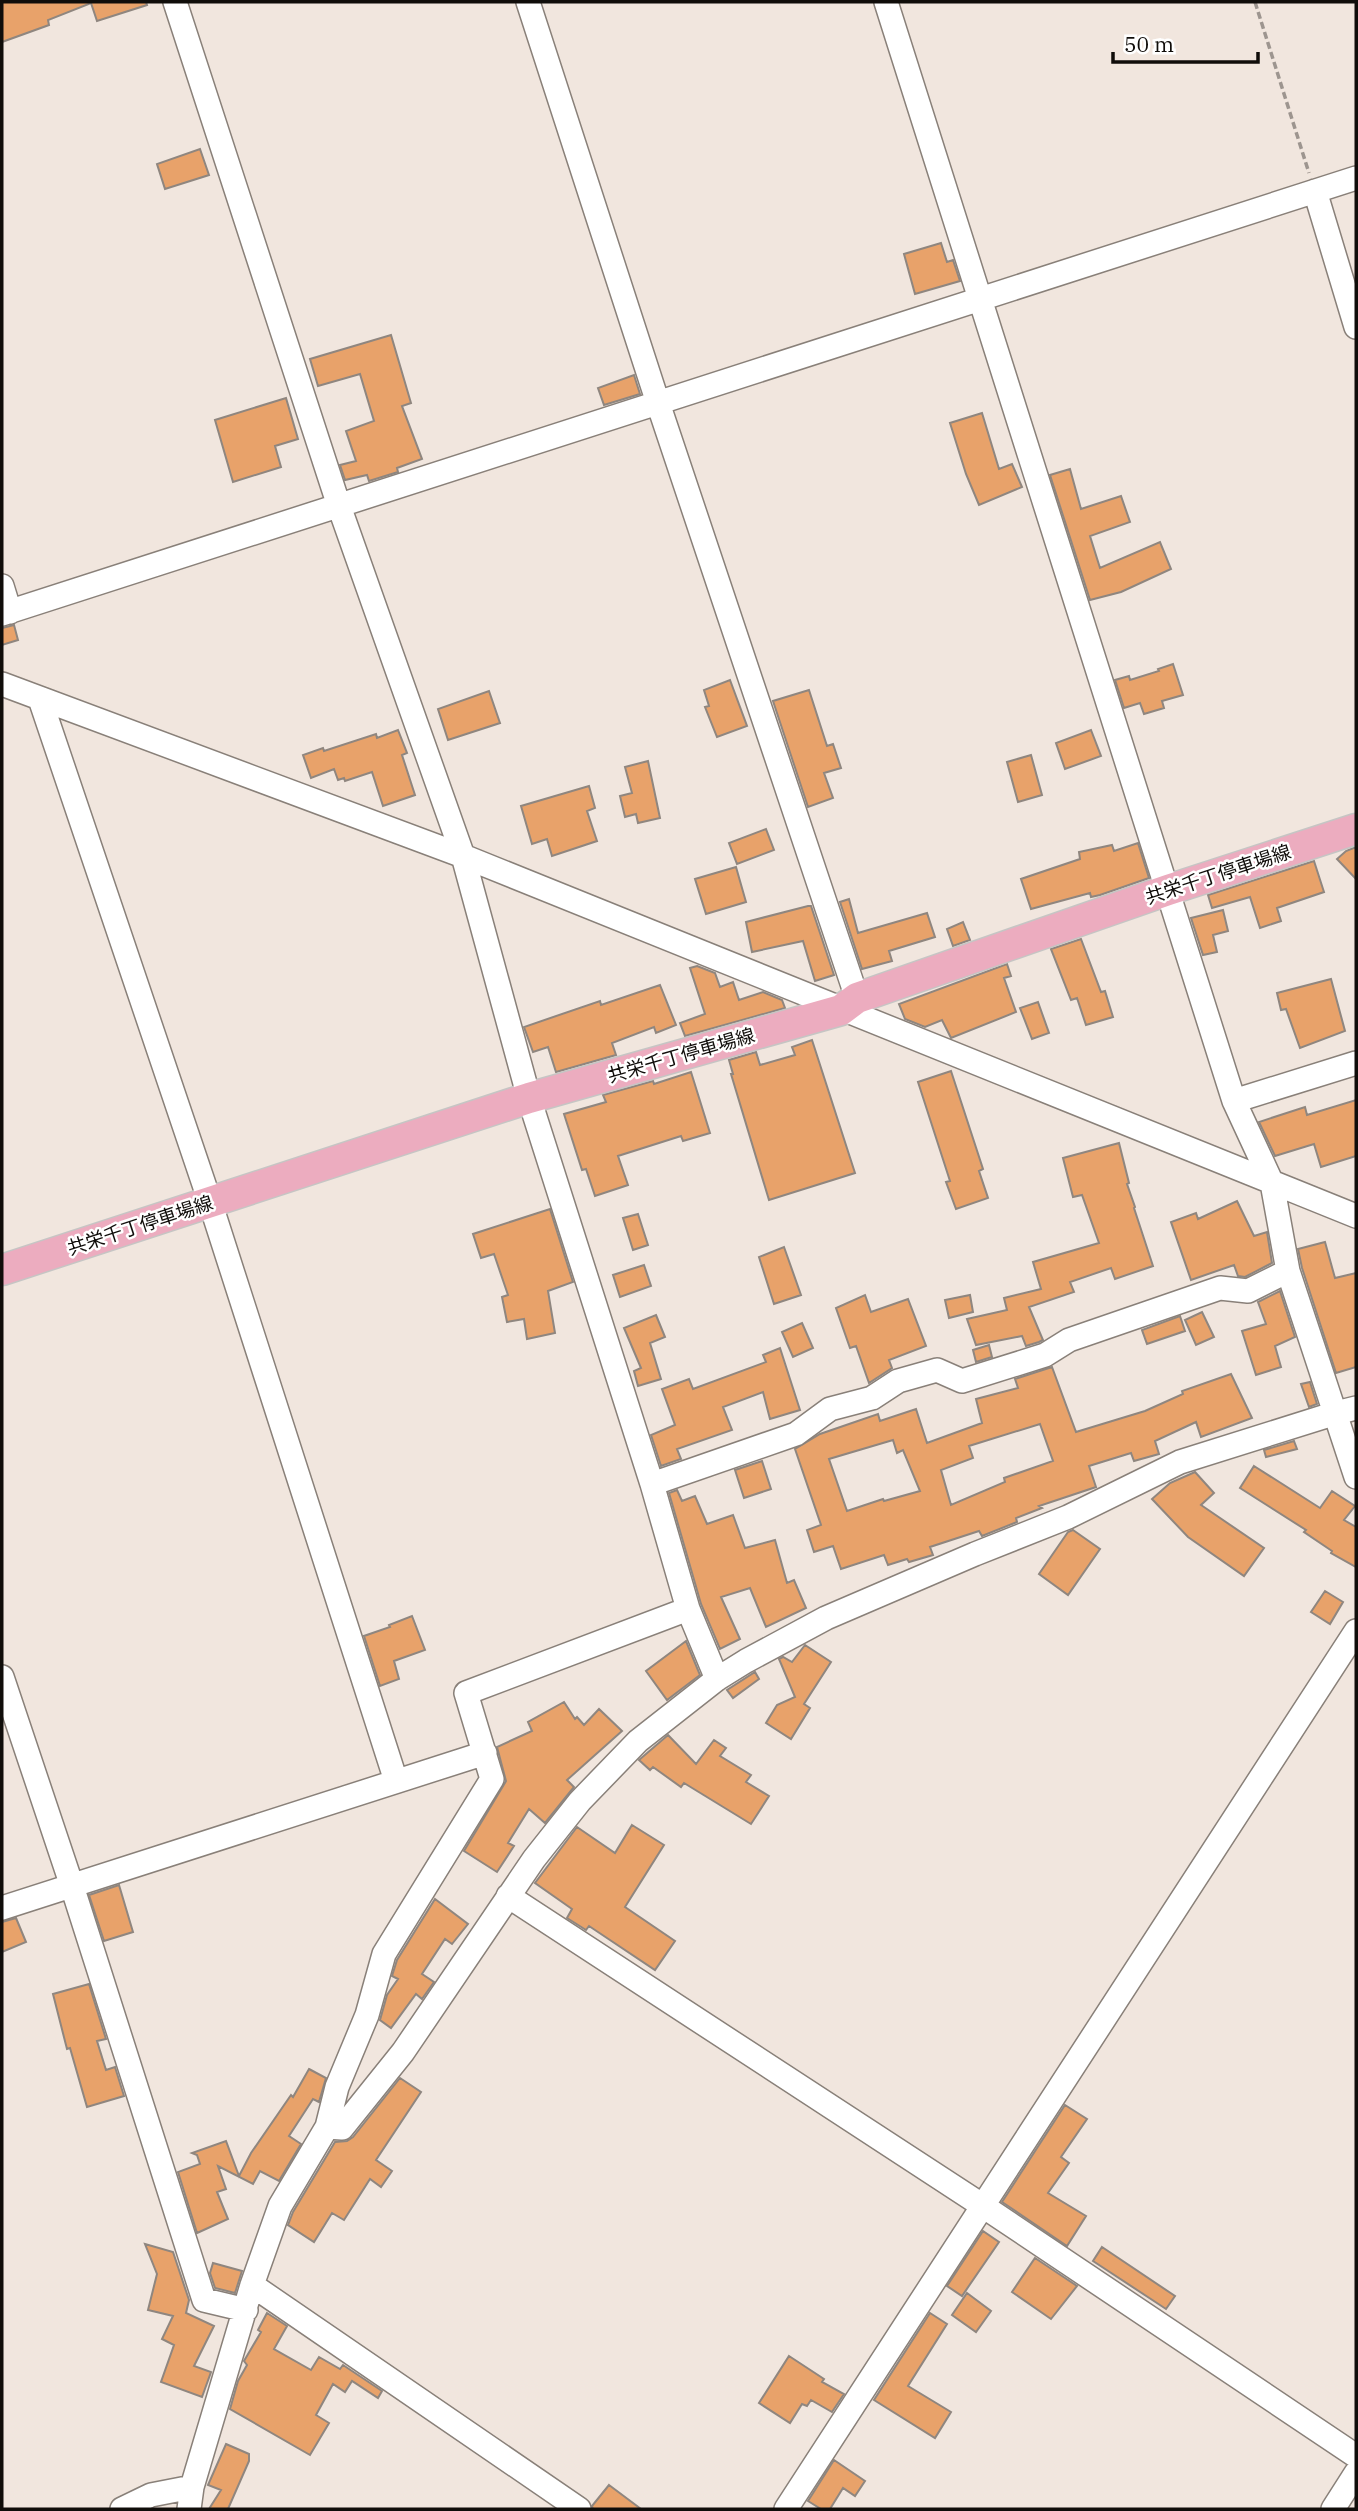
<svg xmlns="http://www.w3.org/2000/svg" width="1358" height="2511" viewBox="0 0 1358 2511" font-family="'IBM Plex Serif','Noto Sans JP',serif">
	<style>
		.building { fill: #e8a26a; stroke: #8f867f; stroke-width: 2; fill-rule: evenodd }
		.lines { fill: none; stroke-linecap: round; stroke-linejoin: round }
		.minor-casing { stroke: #898079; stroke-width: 26 }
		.major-casing { stroke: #c6c5c4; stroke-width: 33 }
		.path { stroke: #9d958f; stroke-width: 3.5; stroke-dasharray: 7 3.5; stroke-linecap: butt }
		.minor { stroke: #fff; stroke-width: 23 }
		.major { stroke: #ecacbf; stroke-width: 30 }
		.labels { text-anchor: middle; stroke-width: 5; stroke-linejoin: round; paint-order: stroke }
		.street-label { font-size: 19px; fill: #100d0a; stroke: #fff }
	</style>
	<rect width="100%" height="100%" fill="#f1e6de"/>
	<path class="building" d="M2,2H146L147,5L97,21L91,3L48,20L49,25L2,42Z
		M200,149L209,175L165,189L157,164Z
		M941,243L947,262L953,260L960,281L915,294L904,254Z
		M391,335L411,403L402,406L422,459L397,468L398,472L369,481L367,475L345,480L340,465L356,461L346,431L374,421L360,374L318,386L310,359Z
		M634,375L640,394L604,405L598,388Z
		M286,398L298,439L275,446L281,467L233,482L215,420Z
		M982,413L999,469L1012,464L1022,487L979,505L966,474L950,423Z
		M1070,469L1081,509L1121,496L1130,522L1090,536L1100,568L1160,542L1171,569L1121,592L1090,600L1050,475Z
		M14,625L18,640L2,645V628Z
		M1173,664L1183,695L1162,701L1164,708L1144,714L1140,703L1124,708L1115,680L1129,676L1130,680L1159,671L1158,669Z
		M730,680L747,726L717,737L705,707L709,706L704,690Z
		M809,690L827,746L833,744L841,768L824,773L833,798L808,807L773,701Z
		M489,691L500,723L448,740L438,709Z
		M398,730L407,753L402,755L415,795L383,806L372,772L345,781L344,778L338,780L334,769L311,778L303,755L323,748L324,751L376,734L377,738Z
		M1091,730L1101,756L1065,769L1056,743Z
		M1031,755L1042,795L1018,802L1007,762Z
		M648,761L660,818L638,823L636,814L625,817L620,796L632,793L625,767Z
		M589,786L595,808L587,811L597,841L552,856L547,839L532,844L521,806Z
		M766,829L774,850L737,864L729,843Z
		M1138,843L1149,878L1100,895L1091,897L1090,893L1031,909L1021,879L1080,859L1079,852L1112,845L1114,851Z
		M1356,847V879L1337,859L1346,851Z
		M1314,861L1324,892L1277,908L1281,921L1260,928L1250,897L1212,908L1208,895Z
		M736,867L746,902L706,914L695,879Z
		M849,899L858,933L927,913L935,937L889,951L892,961L862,969L840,902Z
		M808,906H811L834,975L815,981L803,941L752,952L746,922Z
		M1223,910L1228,931L1213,935L1217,952L1203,955L1191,918Z
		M963,922L970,940L953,946L947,929Z
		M1081,939L1101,992L1105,991L1113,1017L1086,1025L1077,998L1071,1000L1051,949Z
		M1007,964L1011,976L1004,978L1016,1012L951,1038L942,1020L925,1027L905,1019L899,1004Z
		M697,966L715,973L720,987L733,982L739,1000L763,992L782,1000L785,1008L685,1036L680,1023L705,1014L690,968Z
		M1331,979L1345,1031L1300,1048L1286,1009L1281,1010L1277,993Z
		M660,985L676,1025L656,1033L654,1027L612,1043L616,1055L556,1072L548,1047L533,1052L524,1027L600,1001L601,1005Z
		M1038,1002L1049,1033L1032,1039L1020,1008Z
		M812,1040L855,1173L769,1200L731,1074H733L729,1060L756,1052L760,1065L795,1055L792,1047Z
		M951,1071L983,1169L979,1171L988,1198L956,1209L946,1182L950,1181L918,1082Z
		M691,1072L710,1133L683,1141L681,1136L618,1156L628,1185L595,1196L586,1169L582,1170L564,1114L606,1102L603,1095L653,1081L654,1084Z
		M1356,1100V1156L1321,1167L1314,1144L1275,1156L1259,1122L1305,1107L1307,1115Z
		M1119,1143L1129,1183L1127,1184L1135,1207L1134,1208L1153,1266L1115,1279L1111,1268L1070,1282L1074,1292L1029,1307L1043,1340L1039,1342L1026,1346L1022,1336L976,1345L967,1319L1007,1310L1004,1298L1041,1289L1033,1262L1099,1243L1082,1195L1073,1197L1063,1158Z
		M1237,1201L1254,1236L1267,1232L1272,1263L1245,1277L1238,1276L1234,1265L1191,1280L1171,1222L1196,1213L1198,1219Z
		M550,1209L573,1282L548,1291L555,1333L527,1339L524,1319L507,1322L502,1297L508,1295L494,1254L481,1258L473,1234Z
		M638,1214L648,1245L633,1250L623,1218Z
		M1325,1242L1335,1278L1356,1273V1367L1336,1373L1302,1268L1298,1249Z
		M784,1247L801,1295L774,1304L759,1257Z
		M644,1265L651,1286L620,1297L613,1275Z
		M1280,1291L1295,1337L1275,1346L1281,1367L1256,1375L1242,1331L1266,1324L1258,1302Z
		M865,1295L871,1312L908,1299L926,1346L889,1360L892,1368L869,1383L856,1346L850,1348L836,1308Z
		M970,1295L973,1312L949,1318L945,1300Z
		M1202,1312L1214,1337L1196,1345L1185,1320Z
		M656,1315L665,1337L650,1343L661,1379L638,1386L634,1371L641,1368L624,1328Z
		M1180,1316L1185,1331L1147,1344L1142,1330Z
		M802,1323L813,1348L793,1357L782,1332Z
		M989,1345L992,1357L976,1362L973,1350Z
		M780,1348L800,1410L770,1419L763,1392L723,1407L732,1430L677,1449L681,1459L661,1466L651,1435L675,1425L662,1389L689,1379L693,1389L766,1362L763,1355Z
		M1052,1367L1076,1432L1145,1411L1183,1394L1182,1391L1231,1374L1252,1418L1201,1437L1196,1422L1155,1441L1159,1454L1134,1461L1131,1453L1089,1466L1096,1487L1039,1506L1042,1508L1016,1518L1017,1522L982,1536L979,1531L930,1547L933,1555L909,1562L907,1559L888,1565L884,1555L841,1569L833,1546L814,1552L807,1530L821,1525L795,1449L820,1434L878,1414L880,1421L916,1409L927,1443L982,1423L976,1399L1018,1388L1015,1379ZM1040,1424L1053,1461L1004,1478L1005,1482L951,1505L941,1470L973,1458L969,1446ZM893,1440L897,1453L903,1450L920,1491L884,1501L883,1499L847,1511L829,1459Z
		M1310,1382L1317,1404L1309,1407L1301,1384Z
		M1294,1441L1297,1449L1266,1457L1264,1450Z
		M762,1461L771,1489L744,1498L735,1470Z
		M1254,1466L1320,1508L1332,1491L1355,1506L1344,1520L1356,1527V1567L1331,1553L1332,1551L1304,1532L1306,1530L1240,1488Z
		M1195,1472L1214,1493L1201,1505L1264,1548L1244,1576L1188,1537L1152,1499L1170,1483Z
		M677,1490L682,1501L695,1496L707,1524L733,1515L745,1548L775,1540L787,1583L794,1580L806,1608L766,1627L750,1588L721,1597L740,1639L720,1649L701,1604L669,1493Z
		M1073,1530L1100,1549L1068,1595L1039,1574L1068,1532Z
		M1325,1591L1343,1602L1330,1624L1311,1612Z
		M412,1616L425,1650L394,1661L399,1679L380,1686L364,1636L390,1627L389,1625Z
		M686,1641L700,1675L667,1700L646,1671Z
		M805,1645L831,1662L804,1704L810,1708L791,1739L766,1723L777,1705L795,1697L779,1659L783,1657L792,1662Z
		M755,1672L759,1679L733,1698L727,1690Z
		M564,1702L575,1719L577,1717L584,1725L599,1709L622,1731L567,1780L574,1787L545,1823L529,1809L508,1843L514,1846L497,1872L464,1851L506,1781L497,1747L532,1731L528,1722Z
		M668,1735L696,1764L714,1740L726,1748L720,1756L751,1775L746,1782L769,1796L751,1824L684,1783L681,1787L653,1767L650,1770L639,1760Z
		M632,1825L664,1845L625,1907L675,1941L655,1970L589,1926L586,1930L567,1918L572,1909L535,1883L577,1827L615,1853Z
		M119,1885L133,1932L104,1941L89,1895Z
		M435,1899L468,1924L452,1944L445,1939L422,1974L434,1982L422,1999L416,1994L391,2028L380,2020L387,1995L398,1979L392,1976L397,1960Z
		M16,1918L26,1942L2,1952V1922Z
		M89,1984L106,2039L97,2041L106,2070L115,2067L124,2096L87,2107L70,2048L67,2049L53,1994Z
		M309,2069L326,2078L319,2102L313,2099L289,2136L301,2144L279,2181L260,2171L253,2184L218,2166L226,2189L217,2192L228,2219L197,2233L178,2172L200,2164L197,2155L192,2153L226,2141L239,2176L251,2153L291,2095L293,2097Z
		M400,2078L421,2092L376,2160L392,2171L381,2187L370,2179L344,2220L332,2213L314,2242L288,2225L293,2212L335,2142L347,2141L353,2137Z
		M1065,2105L1087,2119L1061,2157L1069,2163L1048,2193L1086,2216L1067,2246L1002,2202Z
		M983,2231L999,2242L962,2296L947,2286Z
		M145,2244L173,2252L189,2300L186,2313L214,2326L194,2366L211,2372L202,2397L161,2382L174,2345L162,2339L173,2316L148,2310L157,2274Z
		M1102,2247L1175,2296L1166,2309L1093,2261Z
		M1035,2258L1077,2286L1051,2319L1012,2292Z
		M213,2263L242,2271L235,2293L215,2288L210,2273Z
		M967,2293L991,2311L976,2332L952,2315Z
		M267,2313L287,2326L274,2349L311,2370L319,2357L340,2369L343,2365L382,2391L378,2398L352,2381L345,2392L333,2384L316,2415L329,2423L310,2455L230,2409L238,2381L247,2365L244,2361L261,2332L258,2330Z
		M930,2313L947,2324L908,2386L951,2412L935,2438L874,2400Z
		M789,2356L824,2379L822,2382L844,2394L832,2412L811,2400L807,2406L802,2404L790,2423L759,2403Z
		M226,2444L249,2454V2461L228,2509H209L221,2490L208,2485Z
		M834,2460L865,2481L855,2496L843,2488L830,2509H821L808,2501Z
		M609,2485L641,2509H593L592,2506Z"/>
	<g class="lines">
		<defs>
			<path id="minor" d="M175,2L339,506L463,856L529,1098L652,1484L688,1609L717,1679
				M528,2L658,403L857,998
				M886,2L1234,1101L1272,1183L1288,1271L1356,1477
				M1315,191L1356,327
				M2,586L10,612
				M2,614L1356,178
				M2,684L463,856L1356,1216
				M40,699L210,1202L396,1781
				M1234,1101L1356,1063
				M652,1484L796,1434L830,1409L872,1398L898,1381L937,1370L962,1381L1045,1355L1069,1340L1220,1288L1248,1291L1288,1271
				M2,1677L72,1886L204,2300L246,2310
				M508,1896L983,2206L1356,2456
				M2,1908L485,1753
				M327,2127L342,2128L403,2052L534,1859L580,1801L638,1741L717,1679L746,1661L826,1618L975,1554L1068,1517L1180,1462L1336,1413L1356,1408
				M252,2285L579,2509
				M122,2509L151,2495L192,2487
				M189,2509L192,2487L252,2285L280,2206L327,2127L337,2087L367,2015L384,1954L492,1779L466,1693L688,1609
				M786,2509L1356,1631
				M1333,2509L1356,2473"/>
			<path id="major" d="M2,1270L529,1098L841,1010L857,998L1168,890L1356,829"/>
		</defs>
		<use href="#minor" class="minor-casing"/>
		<use href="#major" class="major-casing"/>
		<path class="path" d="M1255,2L1309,173"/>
		<use href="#minor" class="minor"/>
		<use href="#major" class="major"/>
	</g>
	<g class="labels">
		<g class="street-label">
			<text transform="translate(1218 874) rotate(-18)" y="7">共栄千丁停車場線</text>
			<text transform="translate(681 1055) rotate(-16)" y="7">共栄千丁停車場線</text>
			<text transform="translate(140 1225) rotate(-18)" y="7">共栄千丁停車場線</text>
		</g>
	</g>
	<rect width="1358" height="2511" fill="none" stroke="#100d0a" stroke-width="7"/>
	<path d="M1113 52v10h145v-10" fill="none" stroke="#100d0a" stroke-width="3.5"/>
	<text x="1124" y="52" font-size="21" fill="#100d0a" stroke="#ffffff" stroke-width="5" paint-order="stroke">50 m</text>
</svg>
